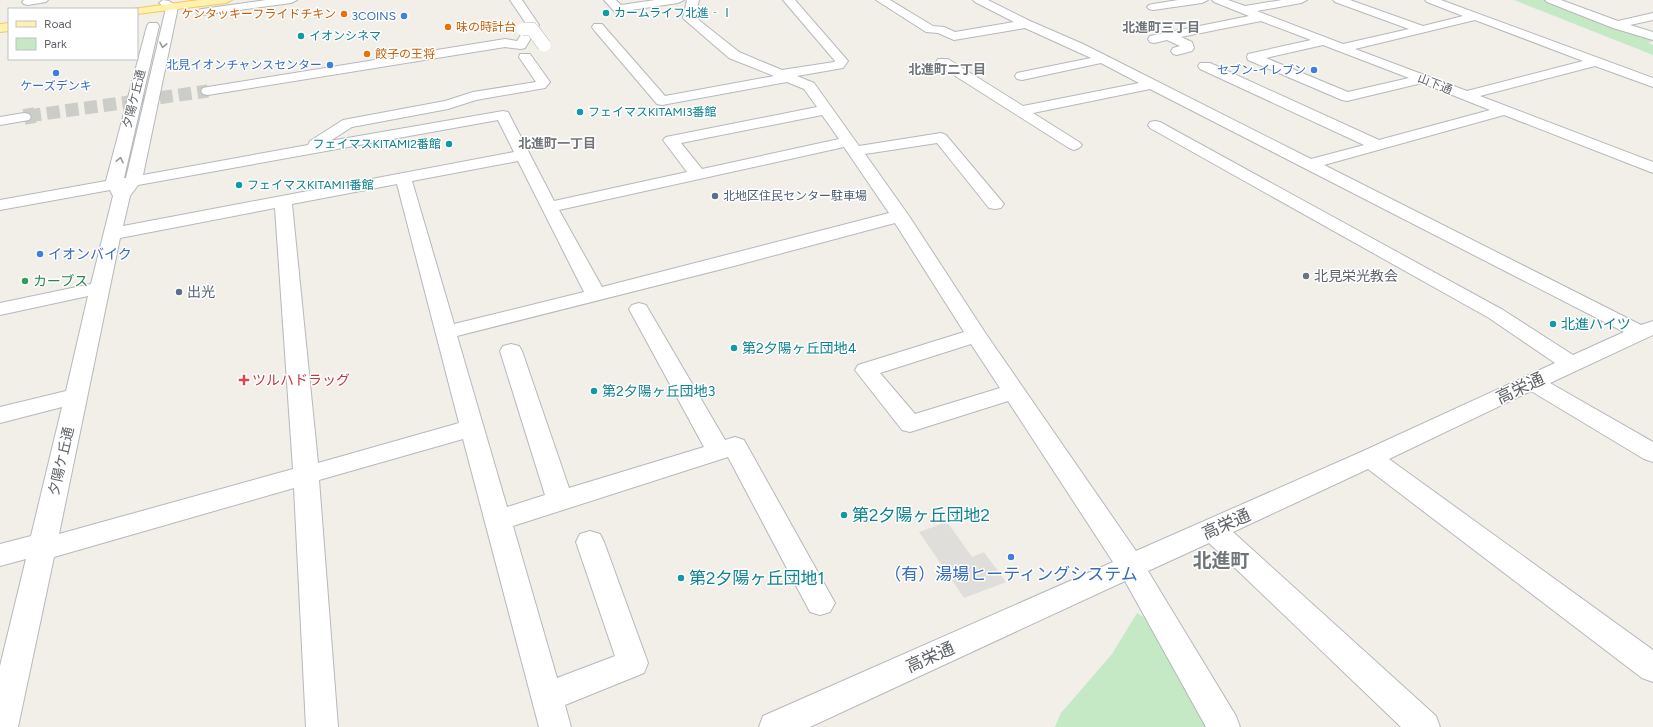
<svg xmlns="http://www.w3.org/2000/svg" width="1653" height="727" viewBox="0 0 1653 727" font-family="Figtree,'Noto Sans JP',sans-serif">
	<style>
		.industrial { fill: #e0deda }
		.green { fill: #c5e8c5 }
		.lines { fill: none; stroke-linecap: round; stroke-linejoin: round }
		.minor-tunnel-far1 { stroke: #ccccc8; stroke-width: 13; stroke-dasharray: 13 6; stroke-linecap: butt }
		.minor-tunnel { stroke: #ccccc8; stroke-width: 16; stroke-dasharray: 16 8; stroke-linecap: butt }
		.minor-casing { stroke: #b5b8bc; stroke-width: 2 }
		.major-casing { stroke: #f2c960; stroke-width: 2 }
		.minor { fill: #fff; fill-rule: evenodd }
		.major { fill: #fff2af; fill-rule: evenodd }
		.minor-bridge-casing { stroke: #b5b8bc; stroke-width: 14; stroke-linecap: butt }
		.minor-bridge { stroke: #fff; stroke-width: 13 }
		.oneway { stroke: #979a9d }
		.culture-dot { fill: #0f9aa8; stroke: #fff; stroke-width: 1.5 }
		.food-dot { fill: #e8710a; stroke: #fff; stroke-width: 1.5 }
		.shop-dot { fill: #3f7fe0; stroke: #fff; stroke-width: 1.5 }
		.service-dot { fill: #5c6f8a; stroke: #fff; stroke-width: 1.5 }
		.worship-dot { fill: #6b7280; stroke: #fff; stroke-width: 1.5 }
		.leisure-dot { fill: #2e9e5b; stroke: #fff; stroke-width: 1.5 }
		.health-dot { fill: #e0444e; stroke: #fff; stroke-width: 1.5 }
		.labels { text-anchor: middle; stroke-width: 3; stroke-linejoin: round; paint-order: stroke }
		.far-culture-label { font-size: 12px; fill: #0d838f; stroke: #fff; text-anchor: start }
		.far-food-label { font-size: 12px; fill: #c56008; stroke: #fff; text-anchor: start }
		.far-shop-label { font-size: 12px; fill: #366cbe; stroke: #fff; text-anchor: end }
		.far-street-label { font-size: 12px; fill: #5f6368; stroke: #fff }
		.far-service-label { font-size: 12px; fill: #4e5e75; stroke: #fff; text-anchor: start }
		.far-neighbourhood-label { font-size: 13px; font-weight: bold; fill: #70757a; stroke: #fff }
		.shop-label { font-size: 14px; fill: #366cbe; stroke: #fff; text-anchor: start }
		.worship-label { font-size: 14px; fill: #5b616d; stroke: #fff; text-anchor: start }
		.leisure-label { font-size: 14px; fill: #27864d; stroke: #fff; text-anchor: start }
		.service-label { font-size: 14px; fill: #4e5e75; stroke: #fff; text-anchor: start }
		.culture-label { font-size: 14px; fill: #0d838f; stroke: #fff; text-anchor: start }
		.health-label { font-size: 14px; fill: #be3a42; stroke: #fff; text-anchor: start }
		.street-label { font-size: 14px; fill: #5f6368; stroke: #fff }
		.near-street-label { font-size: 17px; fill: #5f6368; stroke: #fff }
		.near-culture-label { font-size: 17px; fill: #0d838f; stroke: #fff; text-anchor: start }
		.near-shop-label { font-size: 17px; fill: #366cbe; stroke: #fff }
		.near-quarter-label { font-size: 19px; font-weight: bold; fill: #70757a; stroke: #fff }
	</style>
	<rect width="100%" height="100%" fill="#f1efe8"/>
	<path class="industrial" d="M947,522L972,557L984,552L1006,582L964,598L919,532Z"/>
	<path class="green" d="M1514,0H1544L1613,27L1653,39V41L1648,43L1653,45V55Z
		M1137,613L1158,626L1214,727H1055L1061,713L1112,654Z"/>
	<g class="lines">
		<path class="minor-tunnel-far1" d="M28,116L208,91"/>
		<path class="minor-tunnel" d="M24,117L35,115"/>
		<defs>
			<path id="minor" d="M24,0H48L46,2L28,5L24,4L22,2Z
				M163,0L169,1L178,7L143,175L308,145L310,141L343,120L445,101L473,92L536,82L519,57L520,54H530L550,82L545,88L476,100L448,109L352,127L330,141L503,111L508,112L554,201L687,172L663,140L666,137L817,107L804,89L787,82L662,105L657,104L594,30L592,27L594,24H602L665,96L774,76L729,58L685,20L683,18L687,0H699L695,17L739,52L782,70L834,62L835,61L783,0H795L848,61L843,68L797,76L814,83L859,146L941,133L946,135L1004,204L1001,208L995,209L989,208L937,143L865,154L909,216L986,334L1136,551L1361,452L1555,363L1489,318L1150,128L1148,125L1150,122L1155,121L1160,122L1503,310L1573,355L1624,332L1150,89L1033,113L1079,142L1082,145L1079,148L1074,150L1069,148L938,65L936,62L938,59H948L1023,106L1139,83L1101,63L1022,80L1017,79L1015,76L1017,73L1091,58L1025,28L954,40L938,33L926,32L876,0H890L933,26L944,27L955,32L1014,22L975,2L973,0H988L1030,21L1083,44L1311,159L1364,145L1200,69L1198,66L1200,63H1210L1379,140L1490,110L1422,83L1347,101L1342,100L1248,60L1247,57L1248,54L1311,40L1261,21L1181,37L1192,42L1194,48L1192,51L1177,55L1173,54L1171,51L1173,48L1180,46L1167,40L1154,43L1150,42L1148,39L1150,36L1249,16L1214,2L1212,0H1228L1245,6L1282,0H1307L1301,3L1257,11L1343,44L1409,29L1335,2L1333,0H1350L1423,26L1463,16L1427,2L1425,0H1441L1653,78V87L1595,66L1480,96L1653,162V173L1504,115L1324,165L1641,325L1653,321V335L1550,383L1653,442V462L1644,459L1531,391L1389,459L1653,650V682L1642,678L1368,469L1233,532L1436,716L1440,727H1401L1209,543L1148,571L1236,716L1240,727H1206L1125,581L810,727H759L763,716L1113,562L1008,401L910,432L902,430L855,370L858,365L964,332L895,223L734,266L457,336L507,507L545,495L500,351L503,346L511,344L519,346L522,351L569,488L704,447L629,309L632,305L639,303L646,305L725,440L735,437L744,440L830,594L835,603L830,612L820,615L810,612L728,457L513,526L557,678L615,656L576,542L580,534L590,531L600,534L604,542L648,663L644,673L565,705L571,727H539L463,439L319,480L338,727H306L294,488L54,557L18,727H0V666L26,559L0,566V544L31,536L62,407L0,423V407L66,391L88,296L0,315V303L91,284L113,196L110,190L0,210V200L106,181L147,26L149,23H157L159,26L124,178H126L166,8L159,3ZM1475,20L1583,61L1467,91L1355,49ZM1323,45L1409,78L1348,92L1266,58ZM822,115L839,139L702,169L681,143ZM498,120L514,152L123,226L130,196L138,185ZM844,147L889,213L602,287L559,210ZM518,161L584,292L454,324L412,181ZM397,184L459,423L318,463L292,204ZM275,208L293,469L59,534L120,238ZM971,344L1000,388L915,414L880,373Z
				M266,0H297L291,3L202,15L198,14L196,12L198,10L202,9Z
				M510,0H522L539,25L525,48L521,49L505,47L208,95L203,94L201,91L203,88L208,87L505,39L517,41L527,25Z
				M604,0H616L621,5L655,0H684L678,3L618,12L614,11Z
				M1178,0H1208L1202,3L1153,10L1149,9L1147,7L1149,5L1153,4Z
				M1545,0H1561L1618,21L1653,13V20L1630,25L1653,32V40L1613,28L1547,2Z
				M24,113L29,114L31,117L29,120L0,125V117Z"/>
			<path id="major" d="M199,0H232L226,3L137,14V9H133Z
				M9,23V31L0,32V24Z"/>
		</defs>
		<use href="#minor" class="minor-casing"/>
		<use href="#major" class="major-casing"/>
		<use href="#minor" class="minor"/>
		<use href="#major" class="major"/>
		<defs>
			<path id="minor-bridge" d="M523,29H532L544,45"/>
		</defs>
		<use href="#minor-bridge" class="minor-bridge-casing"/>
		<use href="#minor-bridge" class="minor-bridge"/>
	</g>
	<defs><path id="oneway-chevron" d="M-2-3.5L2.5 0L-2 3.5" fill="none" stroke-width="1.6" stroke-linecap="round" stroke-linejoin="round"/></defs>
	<g class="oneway">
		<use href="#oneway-chevron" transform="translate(163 45) rotate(102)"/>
		<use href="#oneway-chevron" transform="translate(120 160) rotate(-78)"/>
	</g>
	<g class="culture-dot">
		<circle cx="606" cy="13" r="4"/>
		<circle cx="301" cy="36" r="4"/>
		<circle cx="580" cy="112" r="4"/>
		<circle cx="449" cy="144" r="4"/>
		<circle cx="239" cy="185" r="4"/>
		<circle cx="1553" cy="324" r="4"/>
		<circle cx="734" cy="348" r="4"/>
		<circle cx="594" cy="391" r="4"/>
		<circle cx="844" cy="515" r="4"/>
		<circle cx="681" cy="578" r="4"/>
	</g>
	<g class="food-dot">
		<circle cx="344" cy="14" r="4"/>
		<circle cx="448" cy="27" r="4"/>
		<circle cx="367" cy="54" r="4"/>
	</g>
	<g class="shop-dot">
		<circle cx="404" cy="16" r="4"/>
		<circle cx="330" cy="65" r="4"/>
		<circle cx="1314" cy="70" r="4"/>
		<circle cx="56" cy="73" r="4"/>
		<circle cx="40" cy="254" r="4"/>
		<circle cx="1011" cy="557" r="4"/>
	</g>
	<g class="service-dot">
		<circle cx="715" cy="196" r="4"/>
		<circle cx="179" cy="292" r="4"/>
	</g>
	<circle class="worship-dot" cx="1306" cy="276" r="4"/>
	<circle class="leisure-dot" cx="25" cy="281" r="4"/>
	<path class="health-dot" d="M242 374h4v4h4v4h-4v4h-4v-4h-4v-4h4z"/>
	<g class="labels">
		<g class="far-culture-label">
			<text x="614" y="17">カームライフ北進‐Ⅰ</text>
			<text x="309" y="40">イオンシネマ</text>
			<text x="588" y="116">フェイマスKITAMI3番館</text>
			<text x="441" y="148" text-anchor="end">フェイマスKITAMI2番館</text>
			<text x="247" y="189">フェイマスKITAMI1番館</text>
		</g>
		<g class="far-food-label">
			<text x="336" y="18" text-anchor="end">ケンタッキーフライドチキン</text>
			<text x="456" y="31">味の時計台</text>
			<text x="375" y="58">餃子の王将</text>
		</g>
		<g class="far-shop-label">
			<text x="396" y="20">3COINS</text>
			<text x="322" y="69">北見イオンチャンスセンター</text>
			<text x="1306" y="74">セブン-イレブン</text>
			<text x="56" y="90" text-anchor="middle">ケーズデンキ</text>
		</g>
		<g class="far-street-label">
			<text transform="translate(1435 84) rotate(21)" y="4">山下通</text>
			<text transform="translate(134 99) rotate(-76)" y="4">夕陽ケ丘通</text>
		</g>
		<g class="far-service-label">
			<text x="723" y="200">北地区住民センター駐車場</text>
		</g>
		<g class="far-neighbourhood-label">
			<text x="1161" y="32">北進町三丁目</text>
			<text x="947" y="74">北進町二丁目</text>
			<text x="557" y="148">北進町一丁目</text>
		</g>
		<g class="shop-label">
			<text x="48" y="259">イオンバイク</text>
		</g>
		<g class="worship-label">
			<text x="1314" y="281">北見栄光教会</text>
		</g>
		<g class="leisure-label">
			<text x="33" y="286">カーブス</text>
		</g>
		<g class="service-label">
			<text x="187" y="297">出光</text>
		</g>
		<g class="culture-label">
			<text x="1561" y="329">北進ハイツ</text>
			<text x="742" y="353">第2夕陽ヶ丘団地4</text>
			<text x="602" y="396">第2夕陽ヶ丘団地3</text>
		</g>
		<g class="health-label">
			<text x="252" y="385">ツルハドラッグ</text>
		</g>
		<g class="street-label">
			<text transform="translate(61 461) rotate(-77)" y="5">夕陽ケ丘通</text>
		</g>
		<g class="near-street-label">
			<text transform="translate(1520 388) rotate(-25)" y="6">高栄通</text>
			<text transform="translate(1226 524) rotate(-24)" y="6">高栄通</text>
			<text transform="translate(930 657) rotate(-24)" y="6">高栄通</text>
		</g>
		<g class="near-culture-label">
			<text x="852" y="521">第2夕陽ヶ丘団地2</text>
			<text x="689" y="584">第2夕陽ヶ丘団地1</text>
		</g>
		<g class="near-shop-label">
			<text x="1011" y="580">（有）湯場ヒーティングシステム</text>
		</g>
		<g class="near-quarter-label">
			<text x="1221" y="567">北進町</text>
		</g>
	</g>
	<rect x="8" y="8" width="130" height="52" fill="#ffffff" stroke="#bfc1c3"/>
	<rect x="16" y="21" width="20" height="6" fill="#fff2af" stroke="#bfc1c3"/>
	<text x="44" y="28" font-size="12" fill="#5f6368">Road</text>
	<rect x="16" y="38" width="20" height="12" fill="#c5e8c5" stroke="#bfc1c3"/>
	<text x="44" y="48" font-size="12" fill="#5f6368">Park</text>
</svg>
